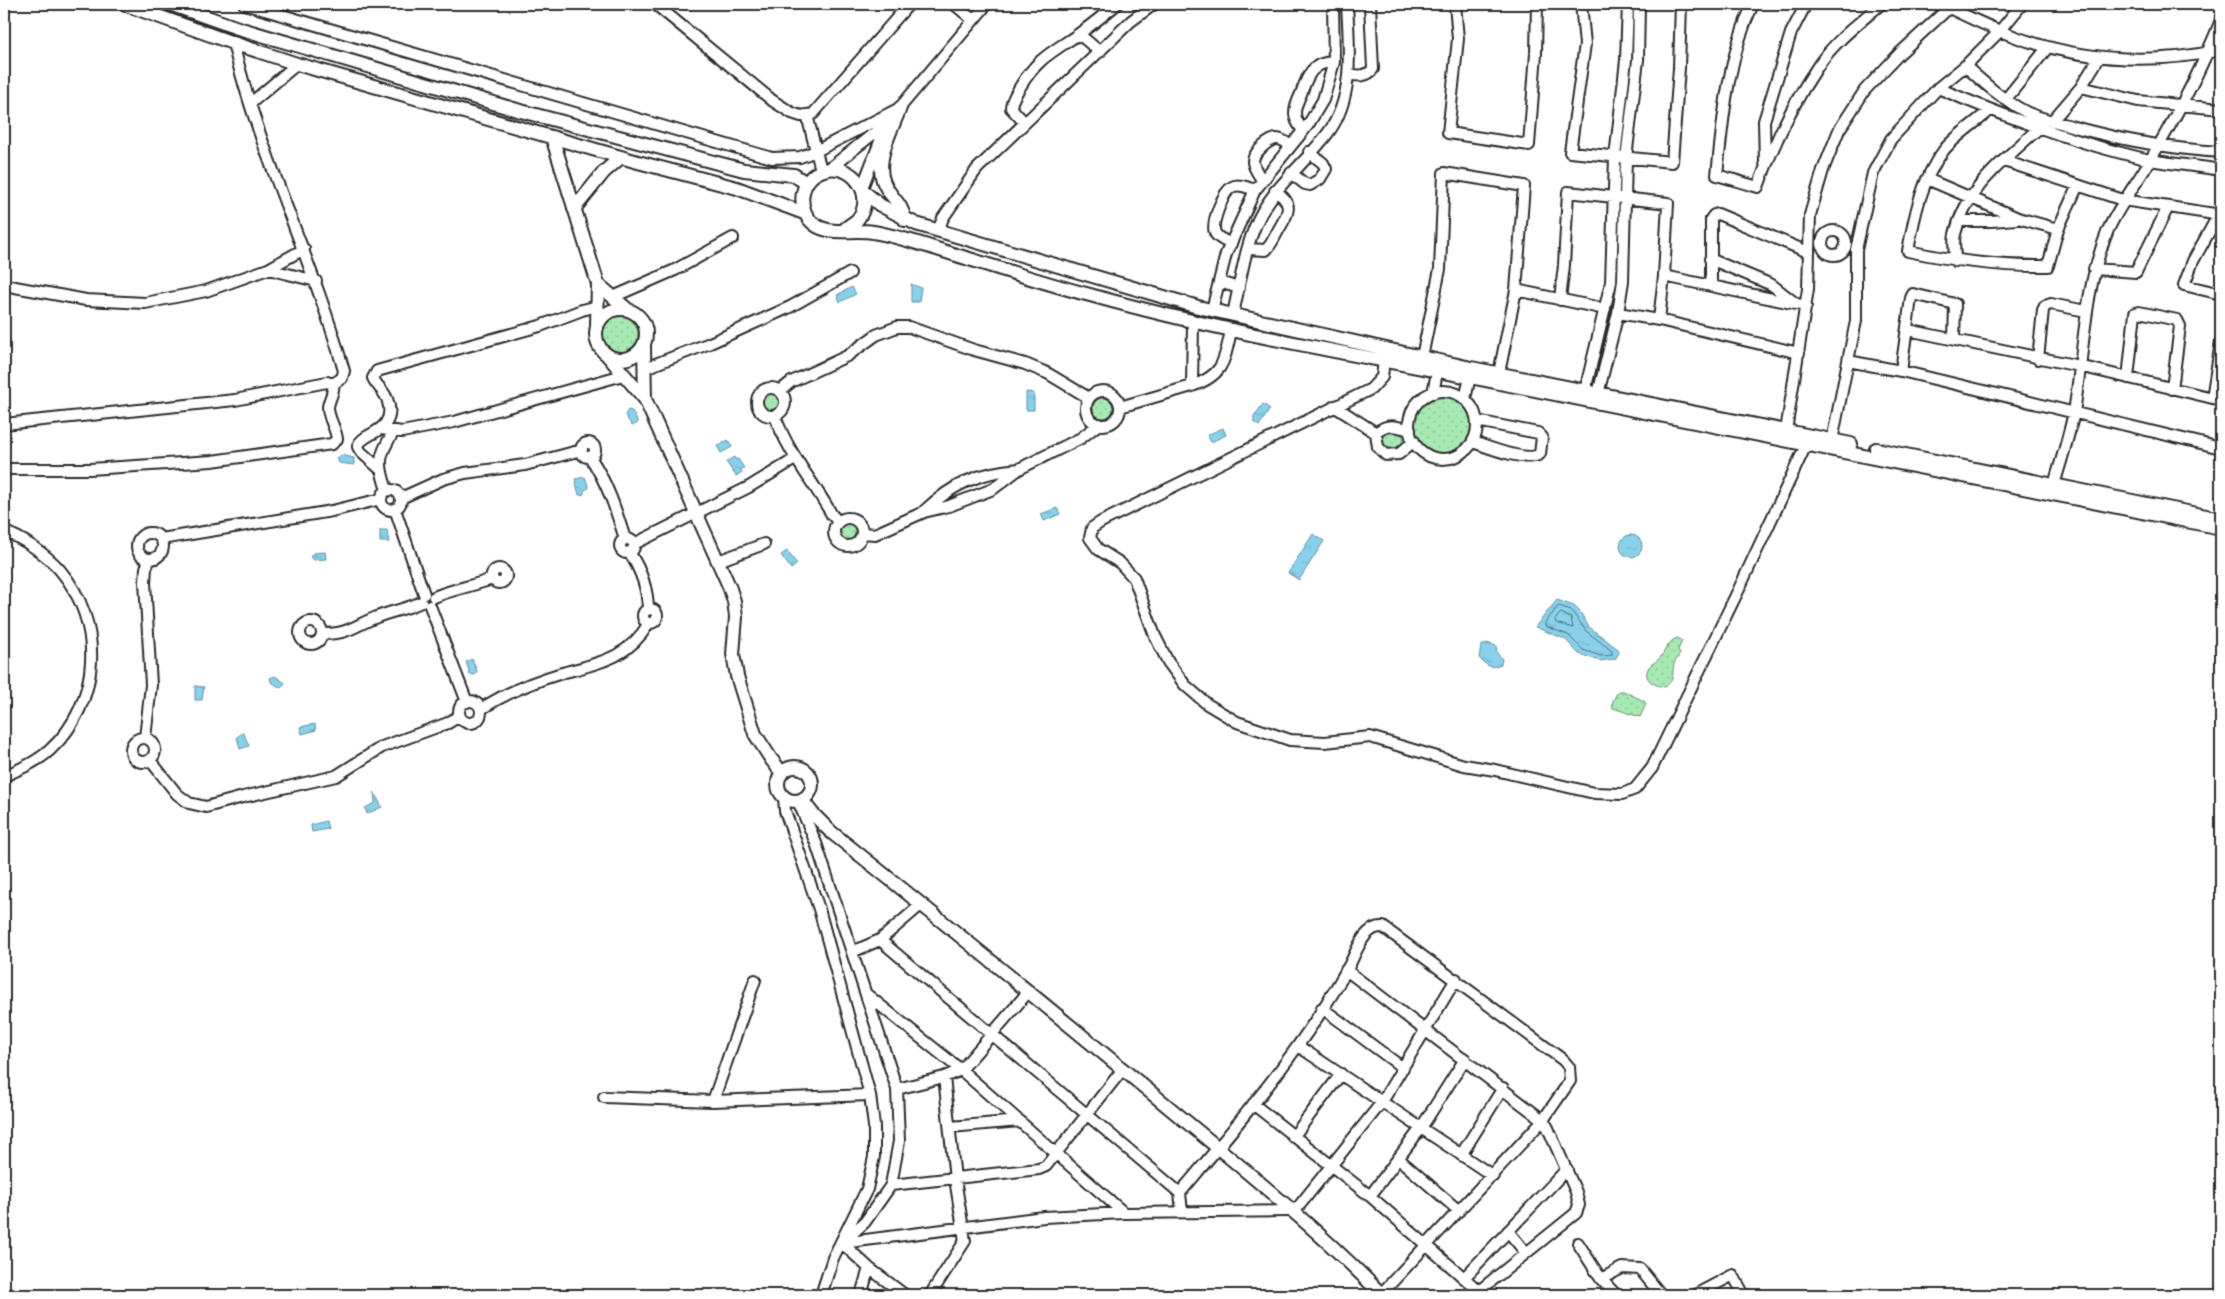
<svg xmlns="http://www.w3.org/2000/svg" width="2225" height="1299" viewBox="0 0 2225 1299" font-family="Pangolin,sans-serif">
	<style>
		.grass { fill: url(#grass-dots); stroke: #698a6f }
		.water { fill: url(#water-ripples); stroke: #638f9e }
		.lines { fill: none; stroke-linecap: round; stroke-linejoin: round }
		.shore { stroke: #516d78; stroke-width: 1 }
		.minor-casing { stroke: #2b2b2b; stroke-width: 14 }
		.tertiary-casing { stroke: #2b2b2b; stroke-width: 16 }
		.minor { stroke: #fff; stroke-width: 10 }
		.tertiary { stroke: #fff; stroke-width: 12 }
	</style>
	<defs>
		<pattern id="grass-dots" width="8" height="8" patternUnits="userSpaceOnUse" patternTransform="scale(1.25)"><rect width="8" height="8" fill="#a7e9b3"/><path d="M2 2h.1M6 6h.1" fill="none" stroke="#90c89a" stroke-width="1.8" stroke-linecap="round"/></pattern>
		<pattern id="water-ripples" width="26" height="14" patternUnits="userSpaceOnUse" patternTransform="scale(1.25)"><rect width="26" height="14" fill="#89d1eb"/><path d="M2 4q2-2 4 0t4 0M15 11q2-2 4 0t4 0" fill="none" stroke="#76b4ca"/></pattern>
	</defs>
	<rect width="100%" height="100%" fill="#fff"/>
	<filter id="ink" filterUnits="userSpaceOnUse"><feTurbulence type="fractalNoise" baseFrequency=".02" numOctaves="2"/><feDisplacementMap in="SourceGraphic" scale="10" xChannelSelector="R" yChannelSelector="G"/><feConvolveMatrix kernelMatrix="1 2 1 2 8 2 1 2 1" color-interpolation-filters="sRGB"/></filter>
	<g filter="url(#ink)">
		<path class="grass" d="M602 334a18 18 0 1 1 36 0a18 18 0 1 1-36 0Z
			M761 402a10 10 0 1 1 20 0a10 10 0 1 1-20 0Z
			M1414 425a30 30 0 1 1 60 0a30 30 0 1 1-60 0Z
			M1093 408a10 10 0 1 1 20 0a10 10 0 1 1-20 0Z
			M1396,431L1403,436L1404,444L1393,454L1380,447C1382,433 1383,432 1396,431Z
			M838 531a10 10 0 1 1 20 0a10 10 0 1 1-20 0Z
			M1677,638L1682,641L1678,650L1680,654C1678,658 1674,661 1674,665C1671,676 1676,678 1665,687C1655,686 1641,679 1649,667C1652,663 1656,662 1659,659C1665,652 1668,641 1677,638Z
			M1618,691H1623L1644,701L1646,704L1640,717L1613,708L1612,703Z"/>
		<path class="water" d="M911,284L921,288L919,302H911Z
			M852,287L856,294L840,302L837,295Z
			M1026,392L1034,393V410H1026Z
			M1263,404L1270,409L1259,426L1253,422L1255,419L1253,418Z
			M628,410L632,411L638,423L632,426L625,415Z
			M1223,428L1226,435L1211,442L1207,435Z
			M728,440L732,447L721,453L717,446Z
			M341,455L354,458V465L339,463L337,458Z
			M734,457L736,460L738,459L744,468L741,469L742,472L736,476L726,462Z
			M585,477L589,488L584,490V494L579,495L575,479Z
			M1057,508L1060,514L1044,521L1041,514Z
			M380,530H387L389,542H380Z
			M1313,534L1324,541L1299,580L1288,573Z
			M1620 546a11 11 0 1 1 22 0a11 11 0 1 1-22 0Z
			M787,551L797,564L791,569L781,555Z
			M325,552L326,559L314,560L310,557L313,553Z
			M1557,600L1574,606L1580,612L1589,627L1618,649L1619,653L1615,659L1600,661L1579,654L1565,639L1535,627Z
			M1487,643L1496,646L1497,653L1502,659L1501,664C1490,669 1487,666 1479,658L1481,646Z
			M472,659L477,671L475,675L470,674L466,662Z
			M275,676L285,683L281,688L271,682L270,678Z
			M195,686L204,687L202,700H195Z
			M315,724L316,730L302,734L300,727Z
			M242,733L244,734L249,746L240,749L237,737Z
			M374,792L382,807L367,814L365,808L375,803Z
			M326,821L328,829L312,832L311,825Z"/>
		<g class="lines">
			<path class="shore" d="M1559,606L1571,610L1586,631L1612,651V655L1601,656L1583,650L1568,635L1545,626V623Z
				M1561,613L1571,618L1573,628L1556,623L1555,620Z"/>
			<defs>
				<path id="minor" d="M244,4L772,158L800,157L816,151L821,170
					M655,4L773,101L792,113L801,116L813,114L909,4
					M954,4L973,20
					M1455,4L1458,39L1448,133L1529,145L1536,53L1537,4
					M1581,4L1585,44L1570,152L1672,162L1679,68L1681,4
					M1753,4C1728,57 1723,117 1717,175L1758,187C1773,145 1793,103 1818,66C1834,42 1860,22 1881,4
					M1941,4C1960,13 1980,23 2000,31C2071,60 2146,66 2221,50
					M1079,34L1100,52
					M1965,66C1984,83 2003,100 2026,112C2041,119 2058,122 2074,127C2122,140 2171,149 2221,152
					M1349,74C1358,76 1367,77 1373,69L1370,4
					M2081,87L2138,101L2221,109
					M1938,88C2006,117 2077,144 2150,160C2173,164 2198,166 2221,170
					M2006,99L2048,47
					M251,103L297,64
					M1990,110C1976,123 1956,135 1944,150C1922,178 1914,217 1908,251C1955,261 2000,267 2048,266L2058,229L2078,185
					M807,115L816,151L896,110
					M2052,121L2081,87L2099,58
					M1025,123L1011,108C1011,100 1016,94 1020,87C1038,57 1053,52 1080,33C1093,24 1105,14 1117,4
					M1303,131C1299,125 1295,120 1295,113C1295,106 1298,100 1301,94C1307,76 1312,62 1334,62
					M2004,161L2123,200L2221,215
					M1765,163L1764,121L1791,33L1806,4
					M830,168L887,123L987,4
					M1291,173L1305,184L1310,185L1320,179L1326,169L1323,163L1309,152
					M1927,179L2018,218L2058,229
					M1262,180C1259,175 1254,169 1253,162C1252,154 1269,139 1277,139C1282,139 1287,143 1291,146
					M862,188L884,131
					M2219,214L2193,261L2184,285L2221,294
					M1959,221H1991L2017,219
					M1822 243a12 12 0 1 1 24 0a12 12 0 1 1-24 0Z
					M938,231L943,218L977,169L1131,21L1154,4
					M1231,244C1226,241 1218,239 1215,233C1211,223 1223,192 1232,187C1238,183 1249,188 1255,190
					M1248,249L1266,250C1272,244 1275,236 1279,229C1289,212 1294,203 1275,191
					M1710,259L1772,285L1795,303
					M1955,261C1955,252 1953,242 1955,234C1966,187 2007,158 2040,127
					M268,269L316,281
					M2094,269L2136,272L2168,207
					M1664,276L1806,306
					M1219,282L1239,288
					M4,285L86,300L145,303L206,291L268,269L304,249
					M1711,286V219L1714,215L1718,214L1808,252
					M1516,290L1605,309
					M613,297L675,270L733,238
					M1560,300L1564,265L1568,192L1668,203L1664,276L1659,320
					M1212,310L1226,254L1255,190L1308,125L1323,100L1334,62L1333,4
					M1618,313L1659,320L1799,353
					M1233,314C1241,280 1245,242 1262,212C1280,181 1307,161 1328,133C1355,97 1349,46 1347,4
					M1193,323L1192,386C1224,375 1224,361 1231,331
					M1908,330L2079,366L2221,400
					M1422,357L1440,269L1444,173L1524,186L1516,290L1499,373
					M2038,359L2043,310L2045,306L2051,304L2086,311
					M1384,360L1382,377L1371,389L1101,522L1092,528L1090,538L1098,549L1120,563L1134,578L1155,636L1168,662L1185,685L1207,704L1237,722L1290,740L1325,742L1370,737L1464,765L1495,770L1594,793L1622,794L1635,789L1652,768L1739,589L1806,445
					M1848,361L1901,371L2221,448
					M645,368L710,343L790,307L850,273
					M1901,371L1911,298L1913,294L1955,304L1954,340
					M2128,378L2135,313L2139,312L2177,320L2180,326L2172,389
					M757 402a14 14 0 1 1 28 0a14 14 0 1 1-28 0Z
					M780,391L791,382L847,356L876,335L897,327H909L974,350L1025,364L1047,373L1089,398
					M1585,391L1611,282L1615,157L1626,60L1628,4
					M1409 425a34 34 0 1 1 68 0a34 34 0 1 1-68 0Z
					M1086 408a17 17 0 1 1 34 0a17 17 0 1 1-34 0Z
					M1433,393L1437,372
					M1598,394L1618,313L1623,281L1626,158L1638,60L1639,4
					M2212,398L2221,342
					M1465,399L1470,377
					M1334,406L1376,433L1378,447L1386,455L1399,454L1414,441
					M1120,407L1192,386
					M775,416C788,453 813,481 832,515L838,521
					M4,424L235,400L327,382L333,384L342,378L344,371C313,260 260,156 233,43
					M381,429L402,432L454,422L623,375
					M1786,431L1808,289L1810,215L1823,170L1839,130L1865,90L1900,53L1953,4
					M1376,433C1387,423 1396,426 1410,430
					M1473,442C1487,447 1528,463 1540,454L1542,437L1538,433L1477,421
					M581 450a7 7 0 1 1 14 0a7 7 0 1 1-14 0Z
					M1831,446L1856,321V250L1873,173L1891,139L1938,88L1965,66L2000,31L2022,4
					M590,457C607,482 616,510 625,539
					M379,468L361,452L358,447C360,432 397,434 388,402C386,392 377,387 373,378L377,371L540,326L582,310L598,306
					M4,469H90L212,461L332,444L337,439C336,428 328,419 328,407C329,399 335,391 333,384
					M2054,485C2061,461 2069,436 2074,412C2084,351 2084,288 2108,230C2120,204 2137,183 2151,159C2177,114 2202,69 2221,20
					M381 500a10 10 0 1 1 20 0a10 10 0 1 1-20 0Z
					M387,490C378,464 378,456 393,433
					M401,498L443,479L465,473L525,465L582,450
					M395,509L424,594
					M924,511C953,484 979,472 1019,469
					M834 532a14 14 0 1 1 28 0a14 14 0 1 1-28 0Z
					M4,532C22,537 48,556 60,570C105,623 101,703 50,750C37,762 20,769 4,776
					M137 546a13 13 0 1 1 26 0a13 13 0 1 1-26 0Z
					M862,533L875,534L924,512L949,506L993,489L1019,469L1081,438L1099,424
					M161,539L332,511L381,499
					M620 546a7 7 0 1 1 14 0a7 7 0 1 1-14 0Z
					M634,544L749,487L795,459
					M629,552C641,570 648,588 648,610
					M718,561L764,544
					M492 576a7 7 0 1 1 14 0a7 7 0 1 1-14 0Z
					M434,597C453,589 473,586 492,579
					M430,606L467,702
					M643 616a7 7 0 1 1 14 0a7 7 0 1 1-14 0Z
					M300 633a11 11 0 1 1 22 0a11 11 0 1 1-22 0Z
					M322,634C350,634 353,626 377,617C392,611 407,609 421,602
					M459 712a11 11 0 1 1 22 0a11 11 0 1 1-22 0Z
					M481,709C504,694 535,681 562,673C598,663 628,659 649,623
					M131 750a12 12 0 1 1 24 0a12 12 0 1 1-24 0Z
					M145,738L151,685L145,582L146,568L150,559
					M150,760L177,794L189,803L206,807L243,797L336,776L382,747L448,723L459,716
					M784,797L785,811L819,909L870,1095L874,1126V1157L867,1189L833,1258L821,1295
					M798,801L816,843L897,1089L899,1141L891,1185L865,1222L845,1240
					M880,940L1180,1193
					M852,952L880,940L922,904
					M1346,970L1543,1120L1548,1128L1576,1192L1579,1205L1576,1213L1474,1295
					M866,994L961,1070L1124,1213
					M1322,1008L1403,1068
					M1298,1046L1493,1176
					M897,1089L944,1077L961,1070L1029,991
					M604,1097L713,1101L870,1095
					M713,1101L755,980
					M1253,1104L1370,1196L1479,1291
					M950,1127L1020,1121
					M1293,1137L1341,1074
					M1461,1155L1503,1088
					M1399,1159L1459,1211
					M891,1185L1039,1169L1046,1166L1123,1069
					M1370,1196L1421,1128L1465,1059
					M1182,1212L1180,1193C1241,1120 1304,1047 1350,964C1357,950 1365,925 1383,927L1563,1060L1569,1067L1570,1081L1543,1120L1381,1294
					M1508,1231L1526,1253
					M842,1243L1044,1217L1124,1213L1295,1211L1382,1102L1456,979
					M842,1243L869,1268L905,1295
					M1578,1243L1601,1279L1616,1295
					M1464,1278L1567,1169
					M1601,1279L1622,1268L1640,1269L1661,1295
					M861,1295L869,1268
					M930,1295L965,1241L955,1179L944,1077
					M1695,1295L1733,1275L1744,1295"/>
				<path id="tertiary" d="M124,4L233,43L297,64L638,162L737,188L804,213
					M170,4L238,28L517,110L744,170L794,175L806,183
					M900,108C892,129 874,160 884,183C891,199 901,201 905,220
					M552,137L598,284L597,325
					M864,192L880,205L916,224L1198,307L1471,368L1851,444
					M574,209L604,172L621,157
					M844,230C845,228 855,222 857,220C877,197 853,161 824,170C798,177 795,213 817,226C832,235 855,229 873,232C904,237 935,249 966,258C1007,271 1048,284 1090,295C1225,333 1363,356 1500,383C1741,431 1981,479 2221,528
					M598,284L627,309
					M596 334a25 25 0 1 1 50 0a25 25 0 1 1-50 0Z
					M644,345L645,399
					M608,356L645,399L729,586L734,601L736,617L733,654L737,676L755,734L771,759L782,773
					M1876,449L2221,519
					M778 784a17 17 0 1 1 34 0a17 17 0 1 1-34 0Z
					M802,800L812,813L831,832C942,920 1051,1010 1160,1100C1236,1163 1313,1224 1382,1295"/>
			</defs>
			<use href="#minor" class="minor-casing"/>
			<use href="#tertiary" class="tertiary-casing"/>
			<use href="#minor" class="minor"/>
			<use href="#tertiary" class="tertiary"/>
		</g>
	</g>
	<rect width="2225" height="1299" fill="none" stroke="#fff" stroke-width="20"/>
	<rect x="10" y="10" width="2205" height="1279" fill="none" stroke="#2b2b2b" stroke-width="2" filter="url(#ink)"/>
</svg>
